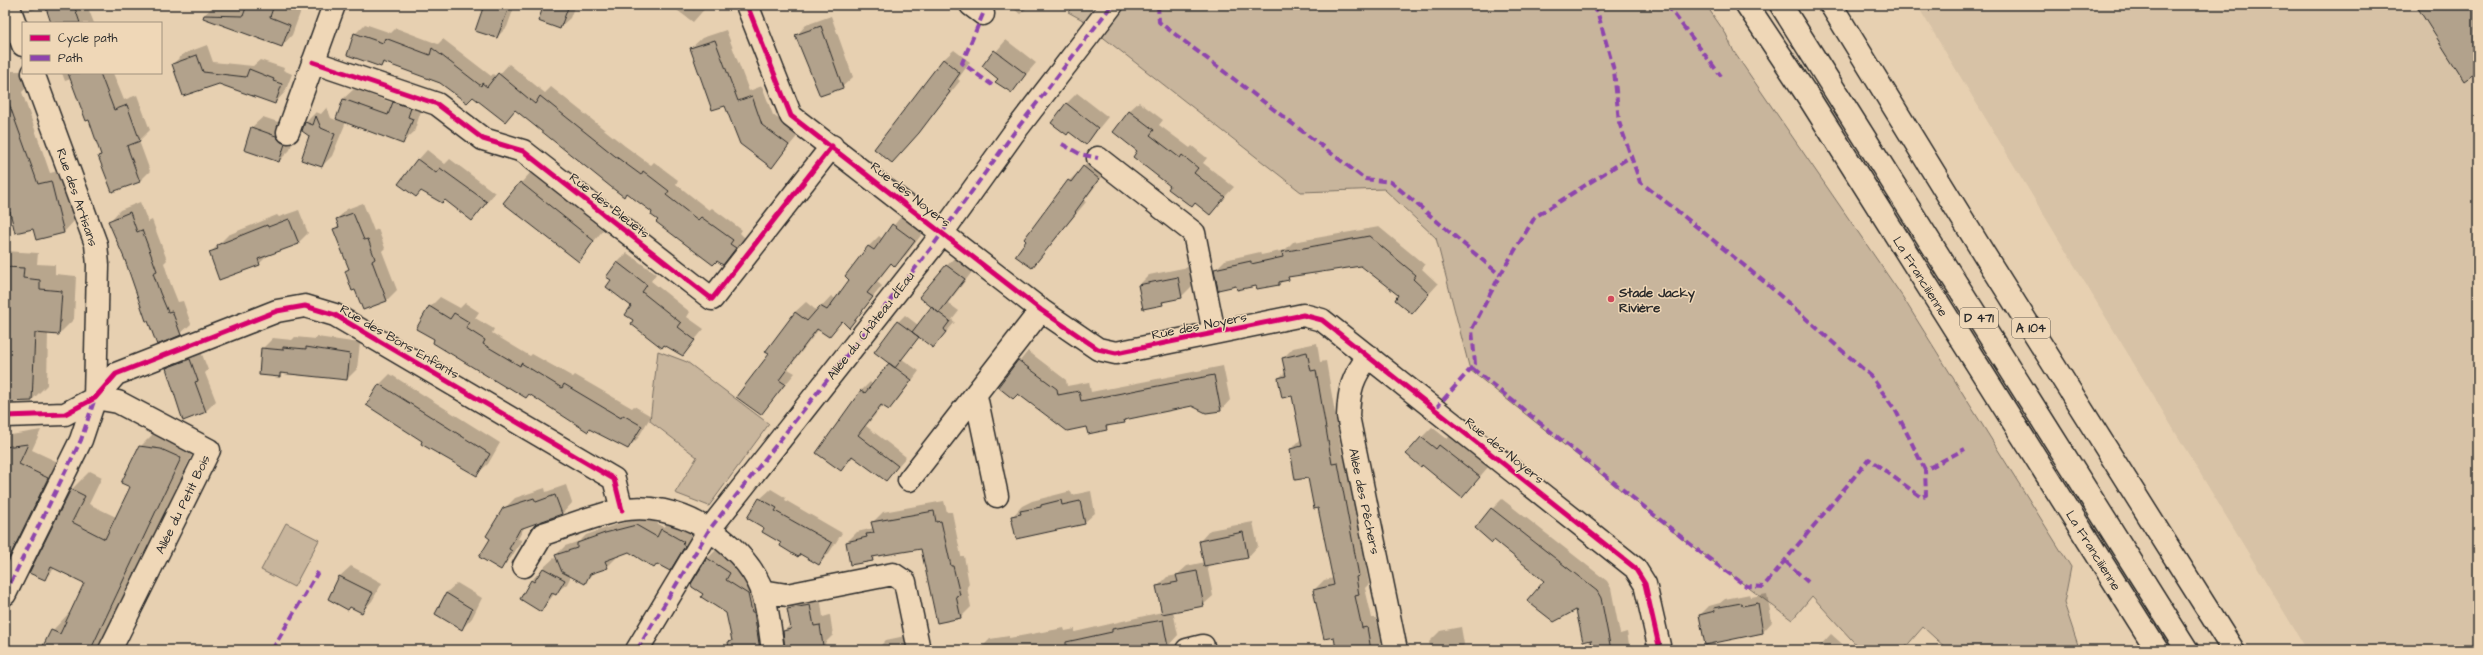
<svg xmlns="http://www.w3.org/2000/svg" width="2483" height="655" viewBox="0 0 2483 655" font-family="'Architects Daughter',sans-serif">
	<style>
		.built { fill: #d7c2a6 }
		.green { fill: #c8b59c; stroke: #7a7064 }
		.shadow { fill: #0003 }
		.building { fill: #b2a28c; stroke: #2b2b2b }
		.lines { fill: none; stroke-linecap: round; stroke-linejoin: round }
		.street-casing { stroke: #2b2b2b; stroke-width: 25 }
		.primary-casing { stroke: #2b2b2b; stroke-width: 25 }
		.highway-casing { stroke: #2b2b2b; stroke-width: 25 }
		.street { stroke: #efd7b7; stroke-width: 22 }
		.primary { stroke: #efd7b7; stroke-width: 22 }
		.highway { stroke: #efd7b7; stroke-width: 22 }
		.quiet { stroke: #8e44ad; stroke-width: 4; stroke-dasharray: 8 4; stroke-linecap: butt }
		.cycleway-casing { stroke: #efd7b7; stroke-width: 8 }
		.cycleway { stroke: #d6006c; stroke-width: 5 }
		.poi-dot { fill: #d1495b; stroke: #efd7b7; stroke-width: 1.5 }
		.labels { text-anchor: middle; stroke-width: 3; stroke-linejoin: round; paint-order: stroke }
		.shield { fill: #efd7b7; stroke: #665f55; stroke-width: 1 }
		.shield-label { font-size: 12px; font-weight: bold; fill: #2b2b2b }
		.street-label { font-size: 13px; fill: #2b2b2b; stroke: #efd7b7 }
		.poi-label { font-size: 13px; font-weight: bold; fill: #2b2b2b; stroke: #efd7b7; text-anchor: start }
	</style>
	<rect width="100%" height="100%" fill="#e7d0b1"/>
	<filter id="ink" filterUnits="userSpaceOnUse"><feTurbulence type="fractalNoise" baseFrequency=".025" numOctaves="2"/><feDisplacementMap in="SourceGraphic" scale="8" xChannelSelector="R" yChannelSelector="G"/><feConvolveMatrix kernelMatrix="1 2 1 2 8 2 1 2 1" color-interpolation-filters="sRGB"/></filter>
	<g filter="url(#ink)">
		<path class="built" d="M1917,5H2478V650H2307Z"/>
		<path class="green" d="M1075,5H1103L1092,25L1068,12Z
			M1105,5H1706L1726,34L1734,52L1902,296L2071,567L2064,603L2079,648L2077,650H1948L1923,627L1903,650H1861L1812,596L1792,620L1676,534L1470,370L1436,238L1384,189L1301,192L1095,31Z
			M658,351L687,362L769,424L709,506L675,493L697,457L650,421Z
			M286,523L319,540L294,587L261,570Z"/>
		<path class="shadow" d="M29,5H45L31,11Z
			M46,5H91L88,8L94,23H53Z
			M215,5L249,6L303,5L292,35L282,46L204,15Z
			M484,5H515L507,27L497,37Z
			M545,5H575L570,18L559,28Z
			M670,5H708L693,22Z
			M1009,5H1030L1020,14Z
			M2417,5H2478V81L2473,73Z
			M831,16L853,77L842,87L796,36L806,25Z
			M365,24L391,33L396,28L438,44L443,39L491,76L493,74L497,77L509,64L545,93L551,87L625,146L651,165L654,162L678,180L676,184L709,210L712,208L742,230L740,233L745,238L723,263L659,220L654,212L627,192L624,195L516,109L505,121L473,96L385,62L381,66L355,34Z
			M726,30L749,91L762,86L773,115L799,134L772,167L726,105L691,48L702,38Z
			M1006,40L1036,63L1011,92L984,66Z
			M207,45L213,62L253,66L260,60L284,68L283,70L292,74L285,92L275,103L173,64L183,54Z
			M954,50L970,62L958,79L960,81L906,148L943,60Z
			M5,61L9,71H21L27,87L22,92L50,173L63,170L75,220L64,232L37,239L34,228L15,231L5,200Z
			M62,73H113L124,100L137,95L150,130L139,141L150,171L140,181L99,156L102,154L89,119L71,79L65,81Z
			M354,89L393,103L404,92L422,108L414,132L403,142L346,122L332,156L322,166L306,122L316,112L321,114L327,107L331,118L336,120L343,99Z
			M1077,93L1108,117L1086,144L1069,131L1066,104Z
			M1139,102L1163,120L1159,125L1190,148L1192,146L1207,158L1203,163L1234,187L1210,213L1172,186L1139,151L1129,111Z
			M263,117L287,125L295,133L290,150L279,161L245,149L252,127Z
			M427,150L445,164L450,159L495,193L472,220L418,160Z
			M1094,157L1109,168L1084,201L1086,202L1032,267L1025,239L1069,181Z
			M531,172L603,230L579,260L521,183Z
			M140,202L148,222L152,220L167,260L164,263L170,282L178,302L183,301L191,324L180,334L110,221L120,210Z
			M363,203L374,231L378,229L385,248L382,251L397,290L387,300L364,308L356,288L346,271L349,268L334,230L339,224L337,219L347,209Z
			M299,210L308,233L298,243L269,254L259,264L210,253L228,235L277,215L279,217Z
			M903,214L925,230L906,255L895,265L892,263L889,266L877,282L882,286L849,326L843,321L828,335L819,329L788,369L795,373L761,414L770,354L795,312L806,302L817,311L831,296L836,299L851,280L847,276L869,246L879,236L883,239Z
			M1379,227L1425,265L1422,269L1438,284L1421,303L1399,295L1361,265L1292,275L1279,284L1237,285L1215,270L1225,260L1260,252L1261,255L1285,250L1293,242Z
			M5,251L38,253L37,264L55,265V274L76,276L74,319L59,334L48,333L47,385L32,400L5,401Z
			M627,253L656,274L651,281L690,312L687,317L704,329L682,355L635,320L632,306L612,280L617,263Z
			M957,255L975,268L948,303L959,311L952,320L955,322L933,347L920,336L902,359L919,371L897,401L888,409L883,405L866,426L906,457L886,480L854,456L841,470L861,391L870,382L873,385L890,363L898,322L905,315L918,325L933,306L920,297L934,279Z
			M1188,267L1192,286L1181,297L1167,300L1162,304L1139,285L1149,275Z
			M440,297L460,308L465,303L479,312L475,318L494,329L492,333L530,356L532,354L573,377L575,375L632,408L634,406L651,416L638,438L628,448L436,339L430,307Z
			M295,337L316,339L317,337L360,343L357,369L347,379L283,372L280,376L262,349L273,338L292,340Z
			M1317,343L1320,362L1326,361L1342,454H1347L1369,565L1366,568L1369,584L1365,588L1372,618H1376L1378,627H1381L1385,647L1382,650H1337L1335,636L1314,590L1324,580L1334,578L1319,507L1308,477L1291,449L1301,439L1293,395L1279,378L1286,371L1283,358L1293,348Z
			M200,349L208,370L205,373L216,401L206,411L168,369L178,359Z
			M1028,351L1066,380L1067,386L1089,382L1091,392L1223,366L1230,400L1221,410L1206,412L1192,405L1128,418L1124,422L1111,424L1106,429L1087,426L1018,393L999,387Z
			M390,374L500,443L488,464L477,474L368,404L380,384Z
			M1432,427L1447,439L1451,435L1489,466L1462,497L1421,438Z
			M158,429L199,440L99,650H43L52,631L70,612L85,582L55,568L44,579L72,489L90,471L102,477L89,504L116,517L131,487L140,447Z
			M41,430L32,450L62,464L21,546L7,561L5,436Z
			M566,485L572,503L562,514L525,526L518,539L522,540L511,558L500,569L492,538L504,509L515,498L545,488L546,492Z
			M771,489L786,498L785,500L842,533L829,553L819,564L801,553L798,556L766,528L760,499Z
			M1071,491L1072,495L1091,491L1095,513L1084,523L1012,517L1022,506L1032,501Z
			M1502,499L1607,581L1611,588L1620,634L1627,632L1630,650H1591L1588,648L1590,646L1589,640L1576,608L1545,581L1492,509Z
			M944,501L947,512H952L961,556H964L969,584L967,587L971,607L961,617L921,548L877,555L872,560L847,542L857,532L874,528L873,522L883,512Z
			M646,517L664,527L671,521L692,533L690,535L693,537L678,561L669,570L629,551L615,556L616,558L607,567L594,572L585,582L571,576L567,584L555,593L541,611L521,599L532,580L543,568L554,558L558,560L556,555L565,546L580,541L586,535L615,525Z
			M1253,522L1258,546L1248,557L1207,565L1213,596L1203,605L1173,611L1178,635L1168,646L1148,650H979L990,639L1009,636V638L1064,628L1065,631L1075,629V632L1162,612L1157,587L1167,577L1177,575L1187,566L1205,562L1200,541L1210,530Z
			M717,549L740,563L735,570L758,584L777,650H734L727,613L704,593L707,559Z
			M351,566L382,583L372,601L362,612L329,598L340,576Z
			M457,583L482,598L472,618L462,629L446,593Z
			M1750,594L1751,597L1767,594L1772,622L1763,632L1706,644L1700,615L1709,606L1720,603L1725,599Z
			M820,596L823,617L830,615L833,635L825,643L827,650H785L784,631L791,624L788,610L798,600Z
			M1461,627L1464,644L1462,650H1431L1429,642L1440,631Z
			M1831,634L1849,650H1816Z
			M905,636L908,650H876L886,640Z"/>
		<path class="building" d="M45,5H74L80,23H51Z
			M247,5H274L270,17L290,25L282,47L203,18L204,15L243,16Z
			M484,5H510L497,38L475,31Z
			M544,5H569L560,29L538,21Z
			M2416,5H2478V71L2464,81Z
			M821,26L843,88L820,96L795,35Z
			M354,33L383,43L385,38L430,55L432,48L481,86L482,83L487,87L498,73L535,104L540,96L615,156L641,175L643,171L669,191L666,195L698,220L701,217L733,240L730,244L736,248L723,265L717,261L713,265L656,222L658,220L651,215L652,212L626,193L624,197L611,187L515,110L505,122L473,97L467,103L440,83L383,62L381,67L347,55Z
			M715,40L738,101L752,96L762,125L789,145L772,168L740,144L725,106L712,110L690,48Z
			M994,50L1026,74L1012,93L995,82L998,79L982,66Z
			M197,55L203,72L246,77L249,69L274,79L273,81L282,84L275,104L219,84L183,96L172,64Z
			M943,59L960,73L948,90L950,92L919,133L892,163L874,149Z
			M68,73H100L114,110L127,105L140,141L127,146L140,182L112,192L98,156L101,155L89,120L86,121Z
			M7,98L38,184L51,181L64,233L36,240L33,229L15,233L10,212H7L5,204V99Z
			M343,99L388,115L393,102L411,108L408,117L413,119L403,144L336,119Z
			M1066,103L1098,128L1086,145L1069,132L1067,135L1051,123Z
			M1129,111L1154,130L1150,135L1180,158L1182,155L1198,168L1194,173L1225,197L1210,215L1195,203L1192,207L1168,189L1170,186L1133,157L1137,151L1113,132Z
			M316,116L321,128L335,134L322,167L301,160L309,136L302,131L305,122L313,125Z
			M251,127L276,136L279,140L285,144L279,162L244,150Z
			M417,159L436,173L440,168L487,202L472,221L445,200L442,203L421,191L416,197L398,184Z
			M1083,166L1099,179L1075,212L1076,213L1032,268L1015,256L1026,241L1024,239L1068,180L1071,182Z
			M520,182L594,241L579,262L503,203Z
			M130,212L137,232L142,230L157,271L153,273L160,293L168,312L172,311L181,335L157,345L148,321H146L125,260L108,221Z
			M353,213L364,240L368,239L375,259L372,261L387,301L363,310L355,290L352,291L345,271L349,269L333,229L339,227L336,219Z
			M289,219L299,244L258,259L260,265L219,280L209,252L218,249L217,245L267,225L268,227Z
			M892,224L915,241L895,267L891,263L867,293L873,297L849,328L842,321L829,337L817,329L779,380L785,384L761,415L736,397L769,354L765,352L795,312L807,321L820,306L827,310L849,280L845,276L868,246L874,250Z
			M1369,236L1416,275L1413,279L1429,294L1412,314L1395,300L1398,295L1361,266L1288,277L1289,280L1279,282V285L1257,289L1256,286L1237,290L1236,286L1218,290L1214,269L1251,261V264L1283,257L1282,252Z
			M617,262L647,285L642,292L681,323L678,327L695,340L683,356L664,345L662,348L631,324L633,320L625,315L631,306L606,287L611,280L606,277Z
			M946,265L965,279L939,313L919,297Z
			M5,267L24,268L23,278L40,280V289L62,291L59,335L35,333L32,401L5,402Z
			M1178,277L1182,298L1162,302L1163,305L1143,309L1138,285Z
			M429,306L450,319L454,313L469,322L466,328L485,340L483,344L520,366L521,363L562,388L564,384L621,418L623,415L642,426L628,449L589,429L588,432L529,394L526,398L508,387L507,388L433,343L434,339L416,329Z
			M931,307L950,321L944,329L946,332L933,348L912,332Z
			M897,321L919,337L895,368L874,352Z
			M283,347L306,349V347L350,354L347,380L280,373V377L259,375L261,348L283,350Z
			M1307,352L1311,371L1316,370L1332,464L1338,463L1359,576L1356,577L1359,595L1355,596L1362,628L1367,627L1371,650H1336L1334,637L1324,639L1313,590L1334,585L1318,508L1314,509L1308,478L1295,480L1290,449L1302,446L1292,396L1282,398L1278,378L1286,376L1282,358Z
			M190,359L198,381L195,382L206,412L183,421L166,368Z
			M1018,360L1057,389L1058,395L1079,391L1081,401L1214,375L1221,411L1206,413L1192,406L1124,420L1125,423L1106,426L1107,430L1088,434L1086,427L1067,431L1018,394L1013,399L998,387Z
			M889,363L912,380L889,410L881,405L858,435L898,466L886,481L852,456L841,471L816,453L861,390L865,393Z
			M379,384L490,454L477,476L421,444L422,441L366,405Z
			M1421,437L1436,449L1439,445L1480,477L1462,498L1422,465L1421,467L1406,454Z
			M28,444L19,464L48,478L7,562L5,561V447Z
			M139,446L161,449L181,458L91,649L94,650H41L51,630L60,634L84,583L51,567L45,580L29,573L71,489L85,496L72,522L105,539L130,487L121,483Z
			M555,495L562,514L520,529L509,549L512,551L501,570L479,557L490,539L486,536L503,508L534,498L536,502Z
			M759,498L777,508L775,511L832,543L819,565L800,554L798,557L780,546L781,543L762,532L764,528L747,518Z
			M1061,500L1062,505L1080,501L1085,524L1016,539L1011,516L1021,514L1020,511L1041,507V505Z
			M1491,508L1597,591L1601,598L1611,650H1593L1591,640L1583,642L1576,610L1554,622L1527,601L1544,581L1494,540L1492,543L1475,528Z
			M934,511L936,522L941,521L951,566H953L960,595L956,596L961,618L937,623L921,549L872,557L873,561L850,565L846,542L867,537L866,534L874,533L871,522Z
			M636,525L657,537L661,529L684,542L682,544L685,546L670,571L657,564L654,568L629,552L605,561L608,568L590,574L585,584L562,572L555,555L577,548V543L605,533Z
			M1243,532L1248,558L1204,566L1199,541Z
			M707,558L730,573L726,580L748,594L752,612H754L760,650H729L728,642L732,641L726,613L701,597L703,594L692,587L691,584Z
			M543,568L565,580L556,595L552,593L541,612L520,599L531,580L534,582Z
			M1197,571L1204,606L1162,614L1156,586L1178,582L1176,575Z
			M339,576L373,593L362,613L350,607L348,610L328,599Z
			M446,593L472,609L462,630L435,614Z
			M1741,603L1742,606L1758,603L1763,633L1705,645L1699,615L1715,611L1714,608Z
			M810,605L814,626L820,625L823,646L785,650L783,631L791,629L787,609Z
			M1163,620L1168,647L1151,650H1066V642L1112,632V629Z"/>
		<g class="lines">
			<defs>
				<path id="street" d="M8,5L23,45
					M747,5L791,116L1041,310L1098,349L1116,353L1303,315L1322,320L1635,568L1645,584L1660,650
					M971,5L983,14
					M313,62L437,104L483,139L523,151L712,299L832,146
					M288,132L334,5
					M1098,158L1194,233L1214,333
					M1369,356C1352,377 1349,390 1348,416L1396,650
					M976,396L997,496
					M95,398L118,402L209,450L110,650
					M5,416L65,414L95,398L116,374L277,311L305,306L335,315L614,479L622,510
					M909,480L1041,310
					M524,566L543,534C569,526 595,515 621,510C675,499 742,540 762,590C768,608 770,631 773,650
					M762,591L787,595L893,574L905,582L919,650
					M5,594L81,440L95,398L98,265L96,244L33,73
					M637,650L709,530L932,247L1013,134L1112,5
					M1187,650L1203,646"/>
				<path id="primary" d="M1781,5L2187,650"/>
				<path id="highway" d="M1747,5L1811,101L2157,650
					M1831,5L1984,254L2233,650"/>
			</defs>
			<use href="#street" class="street-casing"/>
			<use href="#primary" class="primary-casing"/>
			<use href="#highway" class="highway-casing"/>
			<use href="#street" class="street"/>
			<use href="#primary" class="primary"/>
			<use href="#highway" class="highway"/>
			<path class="quiet" d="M1158,5L1159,22L1365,179L1391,182L1500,275
				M1593,5L1598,14L1614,70L1619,122L1640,182L1670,205L1768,285L1871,376L1896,411L1925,470L1965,449
				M1667,5L1721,76
				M983,14L962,63L992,85
				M1062,144L1080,154L1098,158
				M1472,368L1700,552L1746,586L1763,587L1869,459L1921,497L1926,495L1925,470
				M1435,409L1475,364L1472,329L1500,275L1535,217L1630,157
				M1785,561L1808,582
				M5,594L81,440L95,398
				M272,650L318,572
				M637,650L709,530L932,247L1013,134L1112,5"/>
			<defs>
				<path id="cycleway" d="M747,5L791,116L1041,310L1098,349L1116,353L1303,315L1322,320L1635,568L1645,584L1660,650
					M313,62L437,104L483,139L523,151L712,299L832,146
					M5,416L65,414L95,398L116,374L277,311L305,306L335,315L614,479L622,510"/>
			</defs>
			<use href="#cycleway" class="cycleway-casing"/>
			<use href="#cycleway" class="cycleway"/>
		</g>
	</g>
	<circle class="poi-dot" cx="1611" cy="299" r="4"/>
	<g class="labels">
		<g class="shield">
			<rect x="1960" y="308" width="38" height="20" rx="3"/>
			<rect x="2012" y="318" width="38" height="20" rx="3"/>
		</g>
		<g class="shield-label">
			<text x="1979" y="322">D 471</text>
			<text x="2031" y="332">A 104</text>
		</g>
		<g class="street-label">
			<text transform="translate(911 194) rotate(38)" y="5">Rue des Noyers</text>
			<text transform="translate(78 197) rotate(71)" y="5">Rue des Artisans</text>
			<text transform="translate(610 205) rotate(38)" y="5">Rue des Bleuets</text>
			<text transform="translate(1921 276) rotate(58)" y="5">La Francilienne</text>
			<text transform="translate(870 325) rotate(-52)" y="5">Allée du Château d'Eau</text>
			<text transform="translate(1199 325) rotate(-11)" y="5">Rue des Noyers</text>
			<text transform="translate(400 341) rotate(30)" y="5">Rue des Bons Enfants</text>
			<text transform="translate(1505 450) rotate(39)" y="5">Rue des Noyers</text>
			<text transform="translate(1365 501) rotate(78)" y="5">Allée des Pêchers</text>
			<text transform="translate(182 504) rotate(-64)" y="5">Allée du Petit Bois</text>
			<text transform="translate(2094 550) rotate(58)" y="5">La Francilienne</text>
		</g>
		<g class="poi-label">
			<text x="1619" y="297">Stade Jacky<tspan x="1619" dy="15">Rivière</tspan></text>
		</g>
	</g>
	<rect width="2483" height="655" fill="none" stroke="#efd7b7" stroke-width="20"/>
	<rect x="10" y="10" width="2463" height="635" fill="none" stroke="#2b2b2b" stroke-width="1.5" filter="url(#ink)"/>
	<rect x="22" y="22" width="140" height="52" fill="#efd7b7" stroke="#a1927f"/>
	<rect x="30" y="35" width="20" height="6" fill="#d6006c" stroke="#a1927f"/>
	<text x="58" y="42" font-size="12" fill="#2b2b2b">Cycle path</text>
	<rect x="30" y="55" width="20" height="6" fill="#8e44ad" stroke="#a1927f"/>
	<text x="58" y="62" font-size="12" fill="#2b2b2b">Path</text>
</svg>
